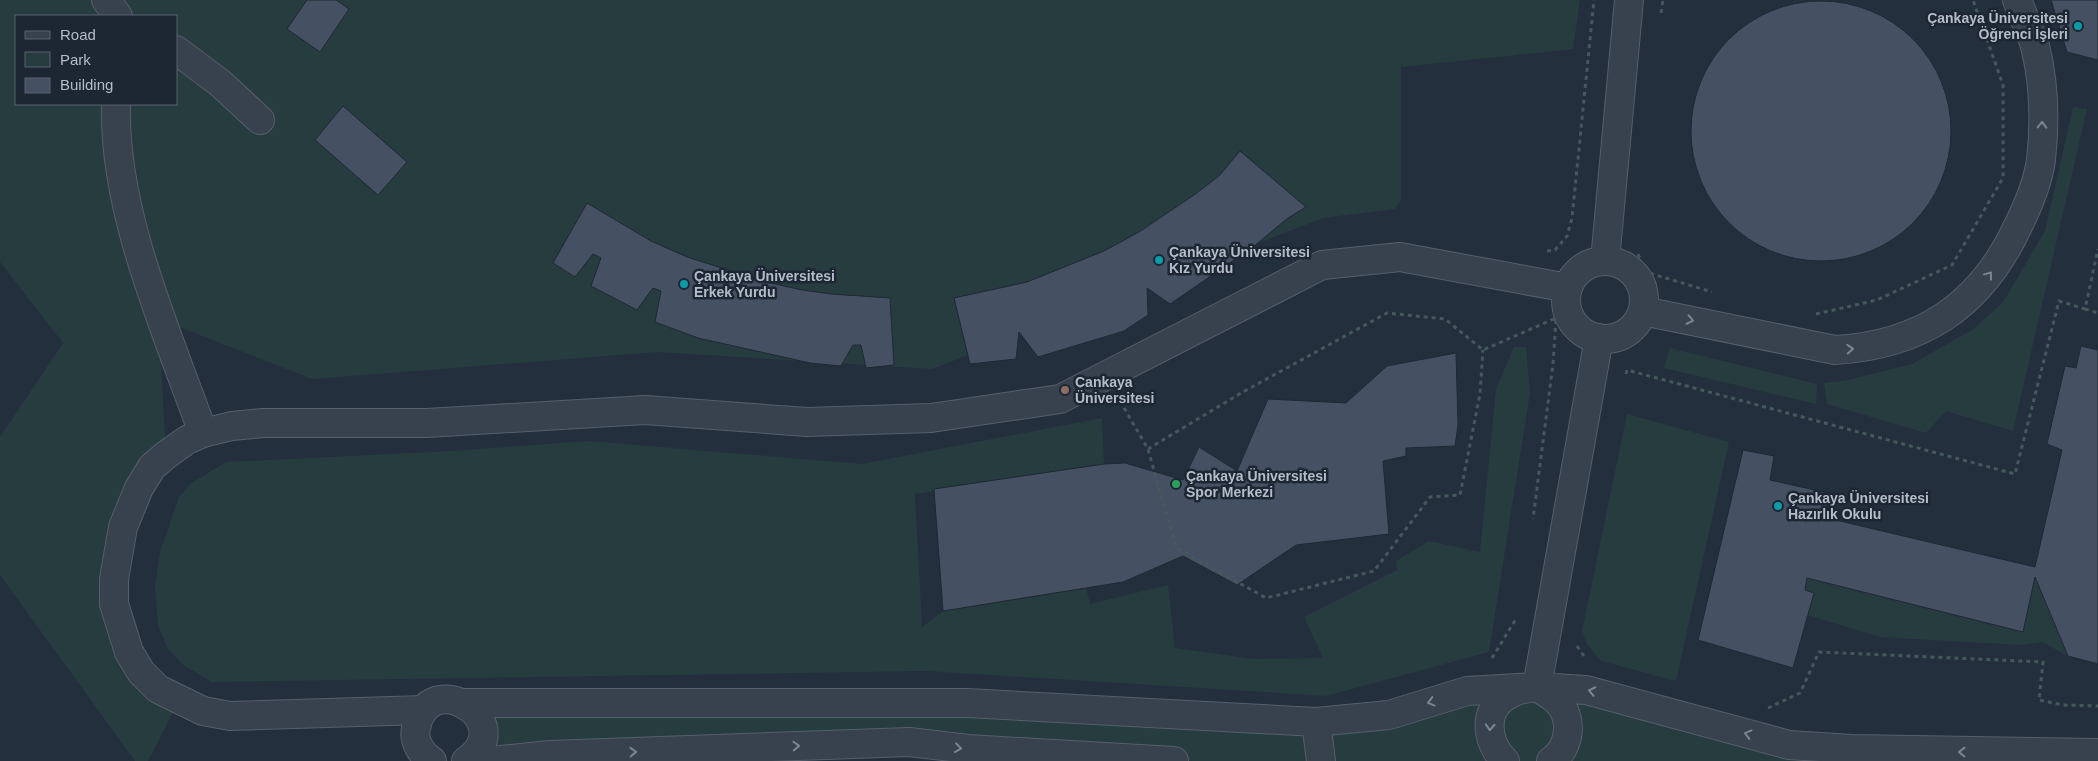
<svg xmlns="http://www.w3.org/2000/svg" width="2098" height="761" viewBox="0 0 2098 761" font-family="Arial,sans-serif">
	<style>
		.green { fill: #263c3f; fill-rule: evenodd }
		.building { fill: #455162; stroke: #1f2835 }
		.lines { fill: none; stroke-linecap: round; stroke-linejoin: round }
		.minor-casing { stroke: #565f6c; stroke-width: 30 }
		.path { stroke: #44595c; stroke-width: 3; stroke-dasharray: 4 4; stroke-linecap: butt }
		.minor { stroke: #38414e; stroke-width: 28 }
		.oneway { stroke: #7c8592 }
		.culture-dot { fill: #0f9aa8; stroke: #1d2633; stroke-width: 2 }
		.education-dot { fill: #8d6e63; stroke: #1d2633; stroke-width: 2 }
		.leisure-dot { fill: #2e9e5b; stroke: #1d2633; stroke-width: 2 }
		.labels { text-anchor: middle; stroke-width: 5; stroke-linejoin: round; paint-order: stroke }
		.poi-label { font-size: 14px; font-weight: bold; fill: #b4bcc9; stroke: #1d2633; text-anchor: start }
	</style>
	<rect width="100%" height="100%" fill="#242f3e"/>
	<path class="green" d="M0,0H1580L1573,49L1401,67V200L1395,209L1323,218L932,369L658,352L312,379L159,319L166,455L139,488L120,629L179,701L148,761H135L0,575V437L63,343L0,262ZM16,16H176V104H16Z
		M2073,107L2087,109L2013,431L1946,411L1926,433L1827,404L1824,383L1848,380L1912,364L1972,330L2003,302L2045,231Z
		M1514,347H1526L1530,393L1489,652L1326,696L927,671L212,682L182,664L168,649L158,626L155,586L160,552L179,497L190,484L226,462L451,451L589,441L862,464L1102,418L1104,464L915,494L922,627L943,611L1086,588L1090,604L1168,585L1175,648L1253,659L1323,658L1304,617L1397,570L1396,561L1429,541L1480,552L1496,389Z
		M1670,348L1817,384L1816,404L1664,368Z
		M1627,414L1729,442L1676,681L1601,661L1587,644L1582,631Z
		M2035,577L2068,656L2042,642L2022,645L1880,637L1808,615L1814,593L1805,590L1807,578L2022,632Z
		M1537,687L1789,745L2098,761H1192L909,742L490,761L473,709L905,703L1288,722Z"/>
	<path class="building" d="M307,0H336L349,9L320,52L287,29Z
		M2051,0H2098V60L2067,52Z
		M1691 131a130 130 0 1 1 260 0a130 130 0 1 1-260 0Z
		M343,106L407,162L378,195L315,140Z
		M1240,151L1306,207L1288,218L1253,247L1170,304L1147,288L1148,315L1124,331L1038,357L1019,332L1016,359L970,364L954,298L1027,282L1104,251L1139,232L1194,195L1219,176Z
		M587,203L651,241L687,257L728,270L766,282L802,290L831,294L890,298L894,365L866,368L861,345H853L841,366L810,363L698,338L655,322L661,291L653,288L637,310L591,286L601,258L593,254L575,277L553,263Z
		M2081,346L2098,350V664L2068,656L2035,577L2023,632L1807,578L1805,590L1814,593L1793,668L1698,640L1743,450L1774,456L1770,480L1828,493L1827,518L2035,567L2062,450L2047,444L2065,366L2076,368Z
		M1456,353L1458,425L1455,446L1406,448V456L1383,461L1389,534L1296,545L1237,585L1183,556L1123,582L943,611L934,489L1104,464L1125,463L1183,480L1199,447L1237,471L1268,399L1346,403L1387,366Z"/>
	<g class="lines">
		<defs>
			<path id="minor" d="M106,0L118,16
				M176,50L220,83L260,120
				M116,104C113,212 167,332 203,433
				M1605,261L1629,0
				M1566 300a39 39 0 1 1 78 0a39 39 0 1 1-78 0Z
				M1643,311L1835,350C1921,345 1980,306 2017,228C2027,208 2038,183 2041,160C2045,124 2044,82 2035,46C2030,31 2023,15 2017,0
				M1537,687L1599,338
				M465,703H967L1316,722L1389,715L1467,691L1537,687L1586,690L1789,745L1852,749L2098,753
				M424,710L230,716L203,711L158,689L141,672L129,652L114,604V579L123,527L139,488L152,467L166,455L187,440L203,433L232,426L263,423H427L645,410L807,422L931,418L1060,399L1322,265L1400,257L1568,288
				M1316,722L1321,761
				M432,761C421,754 413,741 416,728C428,664 522,722 466,761
				M490,761L550,755L909,742L968,749L1174,761
				M1505,761C1486,742 1481,708 1510,694C1518,689 1528,688 1537,687C1543,691 1551,695 1556,700C1574,716 1571,748 1551,761"/>
		</defs>
		<use href="#minor" class="minor-casing"/>
		<path class="path" d="M1661,13L1663,0
			M1547,251L1555,250L1567,236L1572,218L1594,0
			M1638,254L1646,272L1712,292
			M1636,276L1646,272
			M2085,309L2098,313
			M1816,314L1877,300L1952,265L2003,178V85L1973,0
			M1626,374L1627,370L2015,474L2059,301L2085,309L2098,249
			M1120,401L1148,449L1176,548L1266,598L1374,571L1430,497L1460,495L1480,394L1483,350
			M1148,449L1241,393L1387,313L1445,319L1483,350L1556,318L1553,364L1533,519
			M1577,646L1586,659
			M1492,658L1516,619
			M1768,708L1800,693L1819,652L2043,662L2039,700L2063,705L2098,706"/>
		<use href="#minor" class="minor"/>
	</g>
	<defs><path id="oneway-chevron" d="M-2-3.5L2.5 0L-2 3.5" fill="none" stroke-width="1.6" stroke-linecap="round" stroke-linejoin="round" transform="scale(1.25)"/></defs>
	<g class="oneway">
		<use href="#oneway-chevron" transform="translate(2042 125) rotate(-89)"/>
		<use href="#oneway-chevron" transform="translate(1989 275) rotate(-53)"/>
		<use href="#oneway-chevron" transform="translate(1690 320) rotate(12)"/>
		<use href="#oneway-chevron" transform="translate(1850 349) rotate(-3)"/>
		<use href="#oneway-chevron" transform="translate(1592 691) rotate(-168)"/>
		<use href="#oneway-chevron" transform="translate(1431 702) rotate(165)"/>
		<use href="#oneway-chevron" transform="translate(1490 727) rotate(93)"/>
		<use href="#oneway-chevron" transform="translate(1748 734) rotate(-165)"/>
		<use href="#oneway-chevron" transform="translate(796 746) rotate(-2)"/>
		<use href="#oneway-chevron" transform="translate(958 748) rotate(7)"/>
		<use href="#oneway-chevron" transform="translate(633 752) rotate(-2)"/>
		<use href="#oneway-chevron" transform="translate(1962 752) rotate(-179)"/>
	</g>
	<g class="culture-dot">
		<circle cx="2078" cy="26" r="5"/>
		<circle cx="1159" cy="260" r="5"/>
		<circle cx="684" cy="284" r="5"/>
		<circle cx="1778" cy="506" r="5"/>
	</g>
	<circle class="education-dot" cx="1065" cy="390" r="5"/>
	<circle class="leisure-dot" cx="1176" cy="484" r="5"/>
	<g class="labels">
		<g class="poi-label">
			<text x="2068" y="23" text-anchor="end">Çankaya Üniversitesi<tspan x="2068" dy="16">Öğrenci İşleri</tspan></text>
			<text x="1169" y="257">Çankaya Üniversitesi<tspan x="1169" dy="16">Kız Yurdu</tspan></text>
			<text x="694" y="281">Çankaya Üniversitesi<tspan x="694" dy="16">Erkek Yurdu</tspan></text>
			<text x="1075" y="387">Çankaya<tspan x="1075" dy="16">Üniversitesi</tspan></text>
			<text x="1186" y="481">Çankaya Üniversitesi<tspan x="1186" dy="16">Spor Merkezi</tspan></text>
			<text x="1788" y="503">Çankaya Üniversitesi<tspan x="1788" dy="16">Hazırlık Okulu</tspan></text>
		</g>
	</g>
	<rect x="15" y="15" width="162" height="90" fill="#1d2633" stroke="#59626f"/>
	<rect x="25" y="31" width="25" height="8" fill="#38414e" stroke="#59626f"/>
	<text x="60" y="40" font-size="15" fill="#b4bcc9">Road</text>
	<rect x="25" y="52" width="25" height="15" fill="#263c3f" stroke="#59626f"/>
	<text x="60" y="65" font-size="15" fill="#b4bcc9">Park</text>
	<rect x="25" y="78" width="25" height="15" fill="#455162" stroke="#59626f"/>
	<text x="60" y="90" font-size="15" fill="#b4bcc9">Building</text>
</svg>
